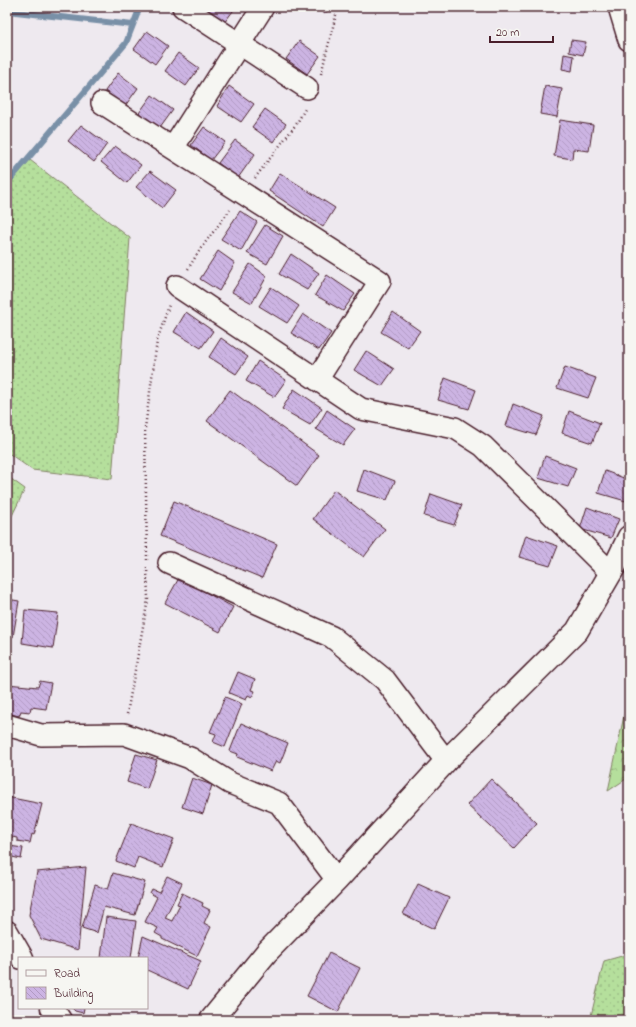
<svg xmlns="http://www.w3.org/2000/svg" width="636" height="1027" viewBox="0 0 636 1027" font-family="'Indie Flower',sans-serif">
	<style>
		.grass { fill: url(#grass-dots); stroke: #807f64 }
		.forest { fill: url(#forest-crowns); stroke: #807f64 }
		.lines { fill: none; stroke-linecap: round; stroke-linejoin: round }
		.stream { stroke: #7990a7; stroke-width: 6 }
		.building { fill: url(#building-back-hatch); stroke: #4a1f2b }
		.street-casing { stroke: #4a1f2b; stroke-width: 24 }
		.secondary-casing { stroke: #4a1f2b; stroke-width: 25 }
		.path { stroke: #4a1f2b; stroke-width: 2.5; stroke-dasharray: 1 3; stroke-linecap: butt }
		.street { stroke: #f6f6f2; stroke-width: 21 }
		.secondary { stroke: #f6f6f2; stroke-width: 22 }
	</style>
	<defs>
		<pattern id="grass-dots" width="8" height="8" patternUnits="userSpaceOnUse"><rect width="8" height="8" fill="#b5df9c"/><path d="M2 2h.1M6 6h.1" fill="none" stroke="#9dbf87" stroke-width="1.8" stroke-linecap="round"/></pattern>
		<pattern id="forest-crowns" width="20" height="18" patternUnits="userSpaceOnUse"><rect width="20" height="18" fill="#b5df9c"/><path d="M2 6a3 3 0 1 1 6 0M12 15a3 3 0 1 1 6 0" fill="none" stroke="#9dbf87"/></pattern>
		<pattern id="building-back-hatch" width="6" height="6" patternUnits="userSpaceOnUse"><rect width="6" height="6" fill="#ccb4e3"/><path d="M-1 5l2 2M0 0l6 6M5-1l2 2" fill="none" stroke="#b19ac3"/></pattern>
	</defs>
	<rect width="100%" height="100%" fill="#eee9ef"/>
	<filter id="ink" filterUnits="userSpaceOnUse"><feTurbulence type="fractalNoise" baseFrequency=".025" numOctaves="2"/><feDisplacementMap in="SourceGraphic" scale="8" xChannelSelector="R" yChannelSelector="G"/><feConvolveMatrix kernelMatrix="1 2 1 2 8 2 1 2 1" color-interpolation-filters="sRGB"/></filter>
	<g filter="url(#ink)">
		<path class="grass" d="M30,160L130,238L112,479L32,470L7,452V186Z
			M7,476L25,489L7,526Z
			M629,954V1020H590L604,961Z"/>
		<path class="forest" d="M629,692V777L608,791Z"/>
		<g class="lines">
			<path class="stream" d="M7,11L133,25
				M7,183L126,43L140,7"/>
		</g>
		<path class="building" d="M204,7H236L224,23Z
			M315,7H329L325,14Z
			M147,31L168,46L155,64L134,49Z
			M571,40L586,42L583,55L569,52Z
			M299,41L320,56L307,74L286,59Z
			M178,53L199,68L186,86L165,71Z
			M564,54L574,56L572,71L562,69Z
			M118,73L138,88L125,106L105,91Z
			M229,86L254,104L241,122L217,106Z
			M545,86L562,89L557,117L540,114Z
			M152,95L173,110L160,128L139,113Z
			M265,109L286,124L273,142L252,127Z
			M560,120L593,125L589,151L573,149L572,159L554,156Z
			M81,125L107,144L94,162L68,141Z
			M204,127L225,142L211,160L191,145Z
			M235,140L255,154L238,178L218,163Z
			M115,146L141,165L127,183L101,162Z
			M150,171L176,190L162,208L136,187Z
			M280,173L335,208L323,227L269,191Z
			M240,211L257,222L241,251L221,239Z
			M265,225L283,236L267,264L247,253Z
			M218,251L235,263L219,291L200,279Z
			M291,254L319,273L307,290L279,274Z
			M250,264L267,276L252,303L232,292Z
			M327,275L355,294L343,311L315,295Z
			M271,287L299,306L287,323L259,306Z
			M186,312L213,331L201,348L174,332Z
			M393,312L420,331L408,348L381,332Z
			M303,314L331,333L319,350L291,333Z
			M221,338L248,357L236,374L209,357Z
			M366,351L394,369L382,386L354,370Z
			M258,361L286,380L274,397L246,381Z
			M565,367L596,378L588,398L557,388Z
			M445,378L476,390L469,409L438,400Z
			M294,389L322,408L310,425L282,409Z
			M230,390L319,455L297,486L207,421Z
			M513,404L544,416L536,435L506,426Z
			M327,410L355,429L343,445L316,429Z
			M569,411L600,423L592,443L562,433Z
			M545,456L576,468L568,487L538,478Z
			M364,469L395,481L387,500L357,491Z
			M605,471L629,480V502L598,493Z
			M334,490L385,529L364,557L313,519Z
			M431,494L462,505L454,525L424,516Z
			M174,501L277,544L262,578L160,536Z
			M587,507L619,519L611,538L580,529Z
			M526,535L558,546L550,566L519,557Z
			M179,578L233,607L220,632L165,603Z
			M7,599L19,601L13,637L8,636L7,639Z
			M25,610L58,613L53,648L22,643Z
			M238,672L255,679L251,690L255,691L252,697L248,695L246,700L229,693Z
			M40,681L51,683L46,709L31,707L30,712L21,711L19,716L7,713V684L38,687Z
			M225,697L242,704L225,747L213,742L216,734L210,732Z
			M241,723L288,743L280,763L276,761L271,771L237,757L238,754L230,751Z
			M136,754L157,760L147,789L127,782Z
			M192,778L212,785L203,814L182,807Z
			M491,779L537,823L514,848L467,805Z
			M7,797L42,804L34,835L32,834L30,843L17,841V838L7,836Z
			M131,823L174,839L163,867L138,857L134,868L116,861Z
			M9,846L23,848L21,859L8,856Z
			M86,867L78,950L41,939L29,915L37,872Z
			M113,873L145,882L135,915L104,907L97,933L82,928L95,885L108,889Z
			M167,876L182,883L165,918L172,921L180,905L177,904L182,893L203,903L202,906L210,910L204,923L211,927L197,956L162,939V937L155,933L158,928L145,922L157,897L150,893L152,889L159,892Z
			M418,884L449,898L434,929L403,914Z
			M106,917L136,921L131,958H101Z
			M143,936L201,961L188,989L147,970V958H138Z
			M329,953L360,968L338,1012L307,996Z
			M72,1008H84L83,1013L75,1011Z"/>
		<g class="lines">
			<defs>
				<path id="street" d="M183,7L307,88
					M619,7L629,40
					M102,103L380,281L317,380
					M173,148L263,7
					M177,286L361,409L455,428L483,446L611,573
					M169,563L332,637L385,680L446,761
					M7,725L41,735L124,734L190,758L230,783L279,803L337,880"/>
				<path id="secondary" d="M7,932L22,958
					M52,1008L60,1020
					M211,1020L266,953L337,880L446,761L577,631L616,564L629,537"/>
			</defs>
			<use href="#street" class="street-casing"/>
			<use href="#secondary" class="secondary-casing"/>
			<path class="path" d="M321,74L338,7
				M255,178L297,123L305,109
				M188,269L201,248L230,210
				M147,560L145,428L157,341L169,305
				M127,714L148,599L147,567"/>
			<use href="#street" class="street"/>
			<use href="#secondary" class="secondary"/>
		</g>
	</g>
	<rect width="636" height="1027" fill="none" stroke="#f6f6f2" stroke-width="24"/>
	<rect x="12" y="12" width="612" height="1003" fill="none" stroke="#4a1f2b" stroke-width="1.5" filter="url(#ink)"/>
	<rect x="18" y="957" width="130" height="52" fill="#f6f6f2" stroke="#b1a0a2"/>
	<rect x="26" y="970" width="20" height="6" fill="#f6f6f2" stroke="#b1a0a2"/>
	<text x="54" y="977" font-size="12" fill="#4a1f2b">Road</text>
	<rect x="26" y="987" width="20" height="12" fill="url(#building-back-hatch)" stroke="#b1a0a2"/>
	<text x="54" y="997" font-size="12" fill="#4a1f2b">Building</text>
	<path d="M490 36v6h63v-6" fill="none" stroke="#4a1f2b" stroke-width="2"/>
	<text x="496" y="36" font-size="12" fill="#4a1f2b" stroke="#f6f6f2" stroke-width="3" paint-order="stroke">20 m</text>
</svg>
